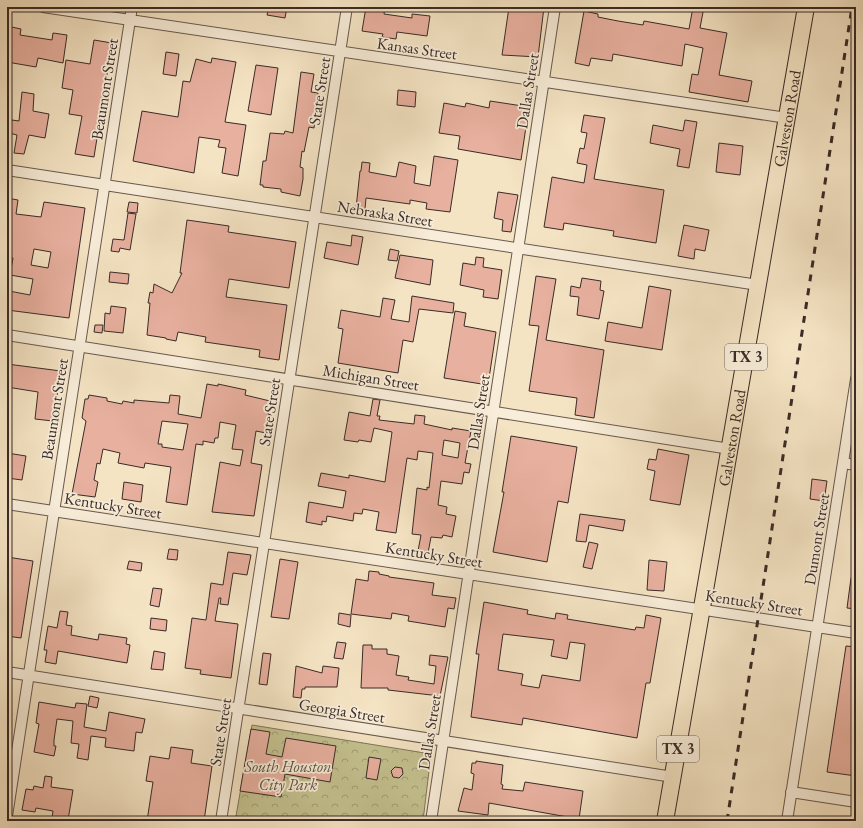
<svg xmlns="http://www.w3.org/2000/svg" width="863" height="828" viewBox="0 0 863 828" font-family="'EB Garamond',serif">
	<style>
		.park { fill: url(#park-crowns); stroke: #7e765b }
		.building { fill: #e8b09f; stroke: #392b27; fill-rule: evenodd }
		.lines { fill: none; stroke-linecap: round; stroke-linejoin: round }
		.minor-casing { stroke: #68594e; stroke-width: 12 }
		.primary-casing { stroke: #392b27; stroke-width: 18 }
		.minor { stroke: #f8edd9; stroke-width: 10 }
		.primary { stroke: #f5e4c4; stroke-width: 16 }
		.rail { stroke: #392b27; stroke-width: 3; stroke-dasharray: 7 7; stroke-linecap: butt }
		.labels { text-anchor: middle; stroke-width: 3.5; stroke-linejoin: round; paint-order: stroke }
		.shield { fill: #f8edd9; stroke: #72655c; stroke-width: 1 }
		.shield-label { font-size: 15px; font-weight: bold; fill: #392b27 }
		.street-label { font-size: 16px; fill: #392b27; stroke: #f8edd9 }
		.park-label { font-size: 16px; font-style: italic; fill: #5c5041; stroke: #f8edd9 }
	</style>
	<defs>
		<pattern id="park-crowns" width="20" height="18" patternUnits="userSpaceOnUse"><rect width="20" height="18" fill="#c4c18f"/><path d="M2 6a3 3 0 1 1 6 0M12 15a3 3 0 1 1 6 0" fill="none" stroke="#a09d75"/></pattern>
	</defs>
	<rect width="100%" height="100%" fill="#f5e4c4"/>
	<filter id="stains"><feTurbulence type="fractalNoise" baseFrequency=".005" numOctaves="4"/><feColorMatrix values="0 0 0 0 .2 0 0 0 0 .09 0 0 0 0 .02 0 0 0 .5 -.17"/></filter>
	<radialGradient id="worn" r=".72"><stop offset=".6" stop-color="#630" stop-opacity="0"/><stop offset="1" stop-color="#630" stop-opacity=".3"/></radialGradient>
	<path class="park" d="M252,725L431,754L423,821H299L294,819L269,821L236,816Z"/>
	<path class="building" d="M269,7H287L285,18L267,15Z
		M366,7H385L384,14L412,18V14L430,16L427,36L397,32L396,39L382,37L383,34L362,31Z
		M509,7H544L538,57L502,55Z
		M693,7H704L700,28L727,33L719,75L752,81L748,102L689,92L692,74L698,75L703,48L685,44L682,66L613,54L612,61L591,58L589,66L575,63L584,11L598,14V17L618,21L643,25L644,21L689,29Z
		M7,26L21,29L20,35L52,40L53,33L67,35L63,63L38,58L36,67L7,62Z
		M94,40L112,43L94,157L75,154L82,116L69,114L73,90L62,88L66,60L90,64Z
		M166,52L179,54L176,76L163,74Z
		M212,58L236,62L225,122L246,125L238,176L222,173L226,148L218,147L220,140L199,137L194,173L133,161L142,111L178,117L183,81L190,82L196,59L211,63Z
		M256,65L278,68L271,115L248,111Z
		M301,72L314,74L311,92L318,93L314,128L309,127L304,152L302,151L300,167L303,168V179L300,196L281,192V189L263,187V185H260L263,161H266L270,133L284,134L285,131L293,133Z
		M398,90L416,92L415,107L397,105Z
		M22,92L34,94L33,111L49,114L45,138L29,135L24,154L14,153L17,135L9,133L12,120L19,121Z
		M490,101L529,107L521,160L458,149L460,136L439,133L444,103L465,107L466,103L489,108Z
		M584,115L605,118L594,179L664,190L656,243L613,236L614,231L564,223L563,230L544,227L552,177L584,183L587,165L577,163L580,148L584,149L587,133L581,132Z
		M685,120L697,122L689,168L677,166L680,149L650,143L653,125L683,131Z
		M719,143L743,146L740,175L716,172Z
		M434,156L458,160L450,212L426,209L427,203L410,200V204L366,198L365,209L356,208L360,171H361L362,162L370,163L369,172L396,177L399,162L416,166L414,183L430,186Z
		M498,192L518,195L511,232L502,231L503,220L494,218Z
		M7,198L18,200L16,214L41,217L44,202L85,208L69,318L7,310L9,291L30,295L33,279L10,275L13,258L7,257ZM34,249L51,252L48,268L31,265Z
		M129,202L138,203L137,213L127,212Z
		M128,213L136,214L130,250L120,248L119,252L111,251L113,239L124,240Z
		M187,220L229,226L228,232L296,242L289,288L229,279L226,297L287,305L279,360L259,357L260,350L205,342L206,337L178,332L176,341L166,339V338L147,335L150,303H148L150,292L153,293L154,284L172,293L182,273H180Z
		M684,225L709,230L705,251L695,249L694,259L678,256Z
		M352,235L363,237L358,265L324,258L327,242L351,246Z
		M390,249L399,251L397,261L388,260Z
		M400,255L433,260L430,285L395,278Z
		M476,257L484,258L483,267L502,270L498,299L483,297L484,290L460,285L463,263L475,265Z
		M110,272L129,274L128,284L109,282Z
		M536,276L556,279L546,340L604,350L594,418L575,415L577,398L529,391L539,326L529,325Z
		M582,278L601,281L600,290L604,291L599,319L577,315L579,297L570,296L571,286L580,288Z
		M649,286L671,290L662,350L605,341L608,322L642,328Z
		M412,296L454,303L453,313L419,309L413,342L403,340L398,373L338,363L343,329L338,328L341,310L380,317L383,298L395,300L391,319L409,322Z
		M111,306L126,308L123,333L104,331L105,313L110,314Z
		M455,311L466,313L464,326L496,332L488,385L444,378Z
		M95,325H103L102,333L94,332Z
		M7,364L61,371L53,421L35,419L38,392L7,387Z
		M207,384L218,386V384L246,390L245,395L270,401L268,414L271,415L270,423H267L266,433L256,431L251,463L262,465L254,516L212,512L220,462L240,466L243,450L232,449L236,425L220,422L218,438H215L214,443L203,441V445L196,444L187,505L166,502L171,467L145,463L144,468L118,463L120,453L103,449L100,464L97,463L94,480L98,482L95,497L72,494L86,421L82,418L85,399H88L89,395L107,398V401L122,404L123,401L134,403V400L169,403L170,395L180,396L178,414L201,418ZM162,421L188,424L183,450L162,447V444H158Z
		M373,399L380,400L377,416H380L379,420L414,424L415,415L425,416L424,424L452,430V428L471,431L465,463L471,464L469,473L464,472L462,484L441,481L438,505L447,507L446,514L456,516L452,537L443,535L442,538L431,537L428,553L418,551L421,535L412,534L417,488L427,490V487L429,488L433,453L418,451L417,460L407,458L396,533L376,530L379,512L363,509L362,514L354,513L353,521L327,516L326,522L322,521V525L306,522L309,502L343,508L346,491L318,486L321,473L349,478V475L385,482L392,432L374,428L371,442L359,440L358,442L344,440L349,412L370,416ZM444,440L460,443L458,458L442,455Z
		M511,436L577,447L568,503L558,501L547,562L493,552L504,492H502Z
		M658,449L689,455L680,505L650,500L655,471L647,469L649,459L656,460Z
		M7,453L26,456L22,480L7,478Z
		M812,479L827,481L824,501L810,499Z
		M124,482L143,485L141,502L122,499Z
		M580,514L625,520L623,531L589,525L586,542L576,541Z
		M589,542L598,544L592,569L583,567Z
		M169,549L178,550L177,560L167,559Z
		M228,552L251,555L247,575L233,573L228,605L220,604L221,598H219L215,621L238,624L231,678L200,674L201,670L185,668L192,618L206,620L211,583L223,585Z
		M7,557L33,561L21,638L7,636V610L9,595H7Z
		M280,559L298,562L289,619L271,617Z
		M649,560L667,562L664,591L647,590Z
		M129,561L142,563L141,571L127,569Z
		M369,571L379,572V574L389,576V577L434,583L432,595L456,598L454,609L448,608L445,627L408,621L409,616L392,613L391,619L351,614L356,579L368,581Z
		M851,578L856,579V609L847,608Z
		M153,588L162,589L159,607L150,605Z
		M484,602L528,610L527,614L555,619L556,613L568,615L567,619L635,630L636,627L644,628L646,615L661,618L650,683H646L637,738L523,718L522,725L471,717L479,654H476ZM503,634L554,640L551,656L567,659L570,642L585,644L580,681L542,675L539,688L521,685L523,674L498,670Z
		M60,611L68,612L66,625L72,626L71,635L98,640L99,634L127,638L126,644L130,645L127,663L58,651L56,664L45,662L47,650H44L48,626L57,628Z
		M339,613L351,615L350,627L338,624Z
		M151,618L167,620L166,631L150,629Z
		M337,642L346,643L343,659L334,658Z
		M363,645H372V649H387V654L399,656L396,675L409,677L408,680L434,684L436,666L429,665L430,655L448,657L440,696L388,690V688H361Z
		M846,646L856,647V776L827,772Z
		M154,651L165,653L163,670L151,669Z
		M263,653L271,654L267,685L259,684Z
		M296,666L322,673L323,666L339,668L337,687H305V689H302L301,698L293,697Z
		M90,696L99,698L97,708L88,706Z
		M39,702L75,708L76,703L87,704L84,727L106,731L109,712L145,719L142,733L136,732L134,751L105,747L106,738L91,736L88,760L77,758L79,744L71,743L73,721L57,719L54,740V746H56L54,756L34,752L39,724L36,723Z
		M251,729L270,732L266,754L282,757L286,738L336,746L330,782L285,774L281,797L240,791Z
		M171,747L193,750L191,763L212,766L204,821H147L153,782L146,781L150,756L169,759Z
		M369,757L381,759L377,780L366,778Z
		M476,761L503,765L501,784L503,785L502,789L523,791L525,782L583,791L579,819L489,803L488,815L458,811L464,788L472,790L474,774L471,773L472,763H476Z
		M395,767L402,768L403,774L399,778L393,777L391,771Z
		M45,776L52,777L51,787L73,790L68,820L52,818L53,811L36,808L35,812L22,810L26,789L33,790L34,786L43,788Z"/>
	<g class="lines">
		<defs>
			<path id="minor" d="M43,7L787,118
				M7,170L758,285
				M7,335L730,449
				M843,463L856,465
				M7,504L856,633
				M7,672L673,777
				M791,792L856,802
				M7,816L132,7
				M221,821L347,7
				M431,821L555,7
				M787,821L856,379"/>
			<g id="primary">
				<path id="s1" d="M665,821L806,7"/>
			</g>
		</defs>
		<use href="#minor" class="minor-casing"/>
		<use href="#primary" class="primary-casing"/>
		<use href="#minor" class="minor"/>
		<use href="#primary" class="primary"/>
		<path class="rail" d="M727,821L852,7"/>
	</g>
	<g class="labels">
		<g class="shield">
			<rect x="725" y="344" width="42" height="26" rx="3"/>
			<rect x="657" y="736" width="42" height="26" rx="3"/>
		</g>
		<g class="shield-label">
			<text x="746" y="362">TX 3</text>
			<text x="678" y="754">TX 3</text>
		</g>
		<g class="street-label">
			<text transform="translate(417 48) rotate(8)" y="6">Kansas Street</text>
			<text transform="translate(104 89) rotate(-81)" y="6">Beaumont Street</text>
			<text transform="translate(319 91) rotate(-81)" y="6">State Street</text>
			<text transform="translate(527 91) rotate(-81)" y="6">Dallas Street</text>
			<text dy="6" stroke="none"><textPath href="#s1" startOffset="713">Galveston Road</textPath></text>
			<text transform="translate(385 213) rotate(9)" y="6">Nebraska Street</text>
			<text transform="translate(371 377) rotate(9)" y="6">Michigan Street</text>
			<text transform="translate(54 409) rotate(-81)" y="6">Beaumont Street</text>
			<text transform="translate(269 412) rotate(-81)" y="6">State Street</text>
			<text transform="translate(478 412) rotate(-81)" y="6">Dallas Street</text>
			<text dy="6" stroke="none"><textPath href="#s1" startOffset="389">Galveston Road</textPath></text>
			<text transform="translate(113 505) rotate(9)" y="6">Kentucky Street</text>
			<text transform="translate(816 539) rotate(-81)" y="6">Dumont Street</text>
			<text transform="translate(434 554) rotate(9)" y="6">Kentucky Street</text>
			<text transform="translate(754 602) rotate(9)" y="6">Kentucky Street</text>
			<text transform="translate(342 710) rotate(9)" y="6">Georgia Street</text>
			<text transform="translate(220 732) rotate(-81)" y="6">State Street</text>
			<text transform="translate(429 732) rotate(-81)" y="6">Dallas Street</text>
		</g>
		<g class="park-label">
			<text x="288" y="772">South Houston<tspan x="288" dy="18">City Park</tspan></text>
		</g>
	</g>
	<rect width="863" height="828" fill="none" stroke="#f5e4c4" stroke-width="24"/>
	<rect x="8" y="8" width="847" height="812" fill="none" stroke="#392b27" stroke-width="2"/>
	<rect x="12" y="12" width="839" height="804" fill="none" stroke="#392b27"/>
	<rect width="100%" height="100%" filter="url(#stains)"/>
	<rect width="100%" height="100%" fill="url(#worn)"/>
</svg>
